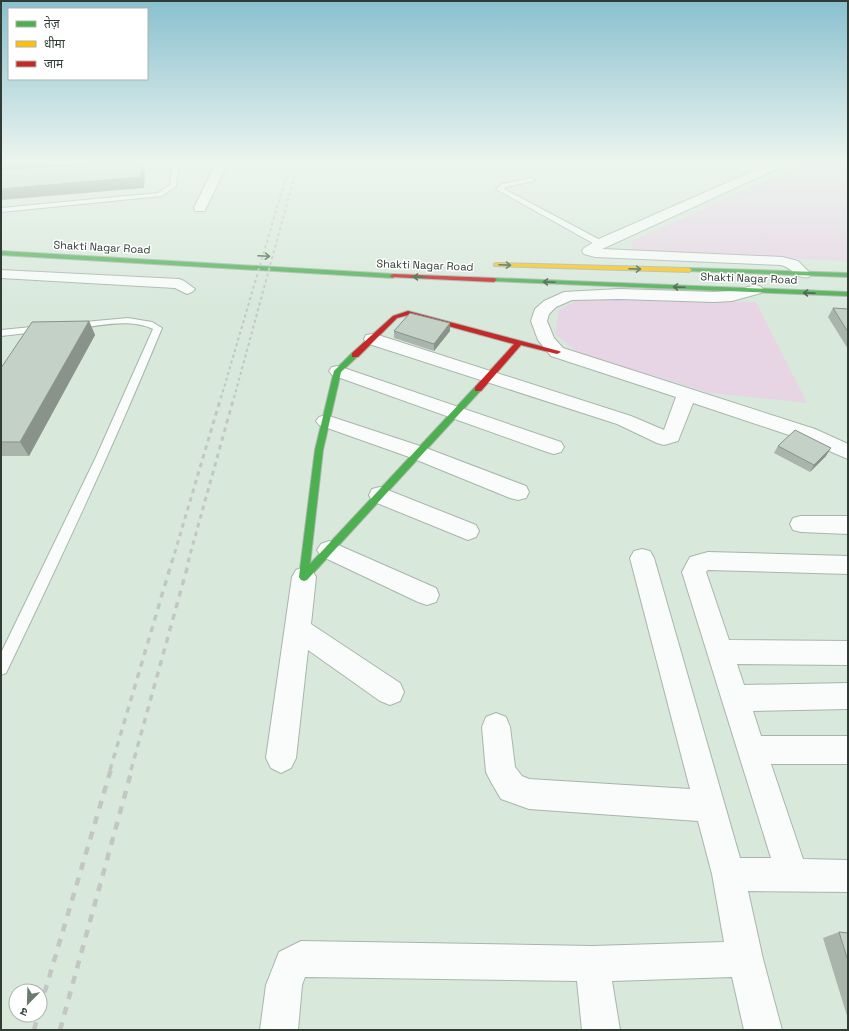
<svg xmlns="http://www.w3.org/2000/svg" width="849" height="1031" viewBox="0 0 849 1031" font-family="'Space Grotesk','Noto Sans Devanagari',sans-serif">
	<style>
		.green { fill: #e7d4e4 }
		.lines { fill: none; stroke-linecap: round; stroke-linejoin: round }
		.lane-casing { stroke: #a9b5ac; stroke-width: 2 }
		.street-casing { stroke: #a9b5ac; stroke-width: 2 }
		.fast-casing { stroke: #a9b5ac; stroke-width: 2 }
		.slow-casing { stroke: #a9b5ac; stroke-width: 2 }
		.jam-casing { stroke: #a9b5ac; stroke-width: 2 }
		.lane { fill: #f9fcfa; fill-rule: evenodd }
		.street { fill: #f9fcfa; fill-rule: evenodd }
		.fast { fill: #4caf50; fill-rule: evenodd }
		.slow { fill: #ffc107; fill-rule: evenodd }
		.jam { fill: #c62828; fill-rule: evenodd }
		.rail-far3 { stroke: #c2c7c3; stroke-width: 2; stroke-dasharray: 3 3; stroke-linecap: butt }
		.rail-far2 { stroke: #c2c7c3; stroke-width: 3; stroke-dasharray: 4.5 4.5; stroke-linecap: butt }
		.rail-far1 { stroke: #c2c7c3; stroke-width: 3.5; stroke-dasharray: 6 6; stroke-linecap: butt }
		.rail { stroke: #c2c7c3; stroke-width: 4.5; stroke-dasharray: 8 8; stroke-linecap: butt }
		.wall { fill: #a9b4ab }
		.shaded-wall { fill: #89928b }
		.building { fill: #c4d1c7; stroke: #89928b }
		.oneway { stroke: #395f3c }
		.labels { text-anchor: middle; stroke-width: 3; stroke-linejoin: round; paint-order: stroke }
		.far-street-label { font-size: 11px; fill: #313d34; stroke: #fff }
	</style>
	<rect width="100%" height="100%" fill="#d8e8db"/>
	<path class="green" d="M805,163H845L848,166V261L631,251L632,241Z
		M581,298L756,302L807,403L710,393L579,353L555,334L559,310Z"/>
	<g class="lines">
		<defs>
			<path id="lane" d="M179,163L176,186L162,196L1,212V208L158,193L170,185L172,167L127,171L125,170V168Z
				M532,178L535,180L534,181L506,187L504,189L604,242V246H598L496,189L502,184Z
				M128,318L152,322L162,328C114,445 61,559 6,673L1,675V653L96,457L153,329C129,318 99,326 74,329L70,326L74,323Z
				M42,326L47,329L45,331L1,336V330Z"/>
			<path id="street" d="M216,163H228L206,208L205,211H195L194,208Z
				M772,163H787L785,165L602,249L782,257L798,261L811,274L809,277C797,280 793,268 781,265L595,257L584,254L582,251L584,248L601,238Z
				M1,270L179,279L184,281L195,289L192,292L187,294L175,288L1,278Z
				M756,285L761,287L764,290L761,293L732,301L714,302L619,299L572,300L556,307L549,314L547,321L554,338L563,348L815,429L848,444V459L801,439L693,403L678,441L664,445L657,443L617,424L366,343L364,339L366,335L372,334L378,335L631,416L664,430L676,397L551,356L538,340L531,321L535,309L544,301L564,292L619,289L714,292L732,291Z
				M338,366L561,442L564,447L561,452L554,454L547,452L332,375L329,371L332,367Z
				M326,415L426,448L526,486L529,492L526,498L518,500L510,498L412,458L319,425L316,421L319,417Z
				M380,487L476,525L479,531L476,537L468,540L372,501L369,495L372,489Z
				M801,516H848V534L801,532L793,530L790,524L793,518Z
				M329,541L436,588L439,595L436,602L427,605L418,602L321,556L317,550L321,544Z
				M642,549L650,551L654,558L740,858H771L682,572L690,557L708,552L848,556V574L708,570L706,572L729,640L848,641V665L737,664L744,685L848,683V709L753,711L761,736H848V764H771L803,859L848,860V892L748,891L763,959L782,1030H744L732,977L612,981L620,1030H582L577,981L305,977L302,985L298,1030H260L266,985L279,952L301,941L592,946L724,942L712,874L698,821L529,809L501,799L491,782L486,772L482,727L486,717L496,713L506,717L510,727L515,767L522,776L529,779L690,789L630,558L634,551Z
				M304,567L312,570L316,577L311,624L400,683L404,692L400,701L390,705L380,701L308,650L296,758L291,768L281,773L271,768L266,758L292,577L296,570Z"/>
			<path id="fast" d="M1,251L393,274L396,276L393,278L1,255Z
				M689,268L848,273V277L687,271V269Z
				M494,278L848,292V296L492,281V279Z
				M352,353H358L359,355L341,372L323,450L310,564L475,387H481L482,389L307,580L304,581L301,580L299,577L315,450L334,371Z"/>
			<path id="slow" d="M496,263L689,268L692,270L689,272L494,266V264Z"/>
			<path id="jam" d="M393,274L494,278L497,280L494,282L391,277L390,276Z
				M408,311L559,351L561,352L557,354L521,345L481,391H475V387L514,344L408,315L397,318L358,357H352V353L393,316Z"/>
		</defs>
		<use href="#lane" class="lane-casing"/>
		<use href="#street" class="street-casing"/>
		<use href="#fast" class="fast-casing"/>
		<use href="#slow" class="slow-casing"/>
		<use href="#jam" class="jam-casing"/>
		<use href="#lane" class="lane"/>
		<use href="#street" class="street"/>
		<use href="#fast" class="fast"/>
		<use href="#slow" class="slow"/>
		<use href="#jam" class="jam"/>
		<path class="rail-far3" d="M221,398L290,163
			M234,398L298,163"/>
		<path class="rail-far2" d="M172,562L221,397
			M188,562L234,397"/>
		<path class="rail-far1" d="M110,770L172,561
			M131,770L189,561"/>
		<path class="rail" d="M40,1008L111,769
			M34,1030L38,1015
			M60,1030L132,769"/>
	</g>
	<path class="wall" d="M833,308L848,309V349L828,317Z
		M89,321L95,335L29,456H1V368Z
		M394,331H450L434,351L394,338Z
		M778,446L826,456L810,472L774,453Z
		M839,932L848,933V1019L823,938Z"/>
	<path class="shaded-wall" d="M14,163H145H142L145,171L144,188L1,200V164Z
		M89,321L95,335L29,456L20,442Z
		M450,323V331L434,351V344Z
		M831,448L826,456L810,472L814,465Z"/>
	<path class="building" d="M1,163H14L1,164Z
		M107,163H141V177L1,189V170Z
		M833,308L848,309V332Z
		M410,313L450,323L434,344L394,331Z
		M89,321L20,442H1V368L32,322Z
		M795,430L831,448L814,465L778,446Z
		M839,932L848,933V961Z"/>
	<defs><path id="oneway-shaft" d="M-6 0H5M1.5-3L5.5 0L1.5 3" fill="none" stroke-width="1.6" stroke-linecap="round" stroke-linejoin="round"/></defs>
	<g class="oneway">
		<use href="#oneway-shaft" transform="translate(264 256) rotate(3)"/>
		<use href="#oneway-shaft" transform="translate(505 265) rotate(2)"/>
		<use href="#oneway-shaft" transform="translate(635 269) rotate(2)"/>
		<use href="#oneway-shaft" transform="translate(419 277) rotate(-178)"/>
		<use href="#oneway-shaft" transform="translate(549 282) rotate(-178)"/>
		<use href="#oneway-shaft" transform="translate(679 287) rotate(-178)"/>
		<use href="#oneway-shaft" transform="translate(809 293) rotate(-178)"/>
	</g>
	<linearGradient id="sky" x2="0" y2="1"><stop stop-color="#89c0cf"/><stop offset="0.53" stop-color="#edf5ef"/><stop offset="1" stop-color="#edf5ef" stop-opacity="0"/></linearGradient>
	<rect width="849" height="307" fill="url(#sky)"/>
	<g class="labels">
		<g class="far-street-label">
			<text transform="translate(102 247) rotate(3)" y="4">Shakti Nagar Road</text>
			<text transform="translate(425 265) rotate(2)" y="4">Shakti Nagar Road</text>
			<text transform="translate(749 278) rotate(2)" y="4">Shakti Nagar Road</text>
		</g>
	</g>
	<rect width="849" height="1031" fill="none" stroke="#313d34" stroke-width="4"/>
	<rect x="8" y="8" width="140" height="72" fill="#ffffff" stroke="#adb1ae"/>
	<rect x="16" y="21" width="20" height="6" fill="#4caf50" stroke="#adb1ae"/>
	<text x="44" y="28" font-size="12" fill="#313d34">तेज़</text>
	<rect x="16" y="41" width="20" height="6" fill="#ffc107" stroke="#adb1ae"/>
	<text x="44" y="48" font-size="12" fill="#313d34">धीमा</text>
	<rect x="16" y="61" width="20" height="6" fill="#c62828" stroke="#adb1ae"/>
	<text x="44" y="68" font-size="12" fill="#313d34">जाम</text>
	<g transform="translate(28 1003) rotate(203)"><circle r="19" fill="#ffffff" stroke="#adb1ae"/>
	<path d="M0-3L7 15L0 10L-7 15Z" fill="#6b796e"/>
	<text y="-6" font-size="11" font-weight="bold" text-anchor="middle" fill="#313d34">उ</text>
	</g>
</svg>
